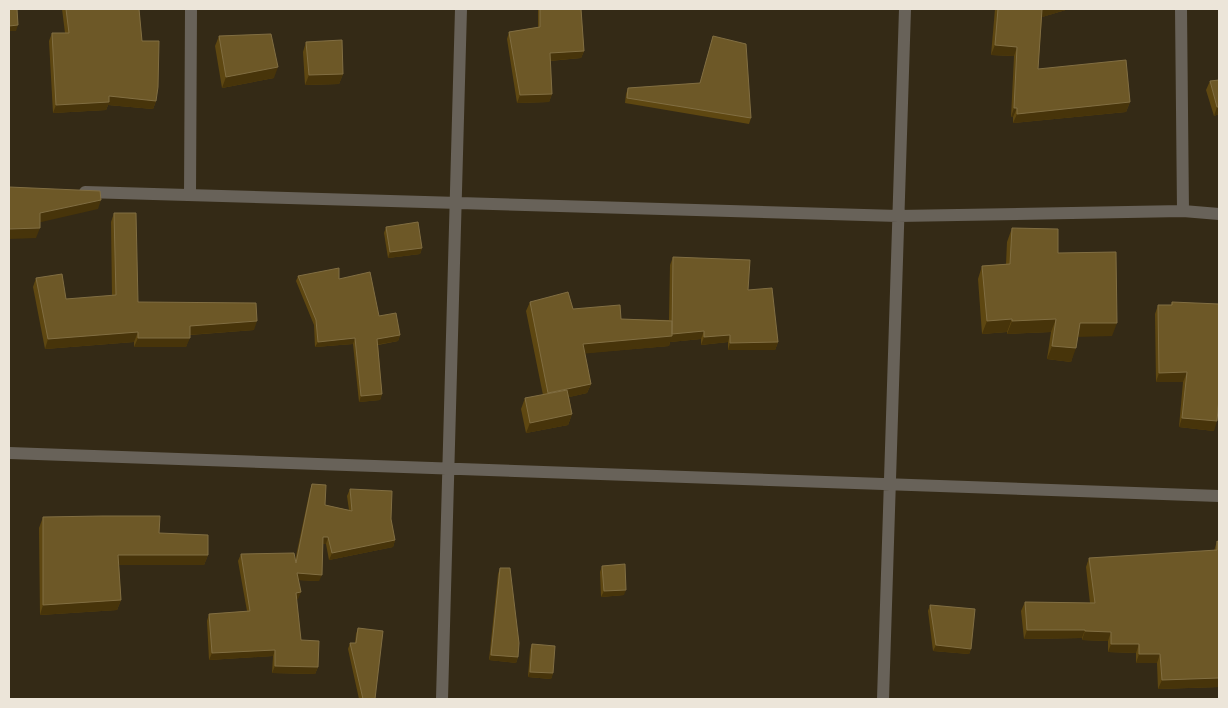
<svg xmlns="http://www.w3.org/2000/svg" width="1228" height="708" viewBox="0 0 1228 708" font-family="'Space Grotesk',sans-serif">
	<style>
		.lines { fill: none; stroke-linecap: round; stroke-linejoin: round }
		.street { stroke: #686259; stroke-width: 12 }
		.wall { fill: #5e4711 }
		.shaded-wall { fill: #47340a }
		.building { fill: #6d5827; stroke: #816e42 }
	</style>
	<rect width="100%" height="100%" fill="#342a16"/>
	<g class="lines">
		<path class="street" d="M1181,9L1183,211
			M85,192L898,216L1183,211L1219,214
			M190,195L191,9
			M9,453L1219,496
			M442,699L461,9
			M883,699L905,9"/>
	</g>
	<path class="wall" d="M62,9H139L142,41L156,101L153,109L108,105L106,110L53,113L49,41L52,33H65Z
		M538,9H581L584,51L581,58L550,61L552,94L549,102L517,103L507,39L509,32L538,27Z
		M995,9H1069L1042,17L1038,69L1130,102L1126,112L1013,123V117H1011L1014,56L991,55Z
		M219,36L274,78L222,88L215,46Z
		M713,36L751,118L749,124L625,103L626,94L628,88L700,83Z
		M306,42L343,74L339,84L305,85L303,52Z
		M1210,81L1219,114L1214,116L1206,90Z
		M114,213L138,302L254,330L190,335L186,347H134V342L45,349L33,287L36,278L66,299L112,296L111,222Z
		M386,227L422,248L420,254L388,258L384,233Z
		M1012,228L1058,253L1112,336H1078L1071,362L1047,359L1051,332L1007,334V332L982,334L978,279L982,266L1006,264L1007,242Z
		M673,257L748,290L778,342L775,350H728V342L701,345V339L670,342L669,346L585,353L591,384L587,393L569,397L572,414L568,425L526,433L521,409L525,398L543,395L526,311L530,302L573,309L621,319L669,320L670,265Z
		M298,276L339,279L400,335L398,341L378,345L382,394L380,400L359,402L353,344L315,347L314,325L296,281Z
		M1172,302L1214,431L1179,427L1183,382H1156L1155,314L1158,305H1171Z
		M312,484L325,505L349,510L347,496L350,489L391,519L395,540L393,547L329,560L326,544H323L319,581L299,580L298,599H296L301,640L318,667L315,674L272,673L273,656L209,660L207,621L209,614L247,611L238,561L241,554L295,561L310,490Z
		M43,517L208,555L204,565H119L121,600L117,610L40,615L39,528Z
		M1217,541L1219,542V687L1158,689L1157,663H1136V653L1108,652V641L1082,640V638L1024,639L1021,611L1025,602L1090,603L1086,567L1089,558L1214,551Z
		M602,566L624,595L601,597L600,572Z
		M500,568L518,657L516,663L489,660L498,574Z
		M930,605L971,649L969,654L933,651L928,611Z
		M358,628L375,699H359L348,649L350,643H355L356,634Z
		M532,644L553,673L551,679L528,677L530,650Z"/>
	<path class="shaded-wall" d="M1042,9H1069L1039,18Z
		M18,25L16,31H9V26Z
		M995,45L1017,47L1014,56L991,55Z
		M584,51L581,58L547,61L550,53Z
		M278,67L274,78L222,88L226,77Z
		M343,74L339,84L305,85L309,75Z
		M552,94L549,102L517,103L520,95Z
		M109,96L156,101L153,109L108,105L106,110L53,113L56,105Z
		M1130,102L1126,112L1013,123L1017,114Z
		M1217,107H1219V114L1214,116Z
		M1014,108H1017L1013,117H1011Z
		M101,200L98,209L37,223L40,213Z
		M40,228L36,238L9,239V229Z
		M422,248L420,254L388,258L390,252Z
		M1012,319L1007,332L982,334L987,321Z
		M1056,319L1051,332L1007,334L1012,321Z
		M257,321L254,330L187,335L190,326Z
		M1080,323H1117L1112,336L1075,337Z
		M704,331L701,339L670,342L669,346L580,354L583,344L672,334Z
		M138,332L134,342L45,349L48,339Z
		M400,335L398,341L375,345L377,339Z
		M730,335L728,342L701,345L704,337Z
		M138,338H190L186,347H134Z
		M355,338L353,344L315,347L318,342Z
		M778,342L775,350H728L730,343Z
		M1052,346L1076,348L1071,362L1047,359Z
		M1187,372L1183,382H1156L1159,373Z
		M591,384L587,393L544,403L548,393Z
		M382,394L380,400L359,402L361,396Z
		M572,414L568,425L526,433L530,423Z
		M1182,418L1217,421L1214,431L1179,427Z
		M323,537H328L326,544H321Z
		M395,540L393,547L329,560L332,553Z
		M118,555H208L204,565H114Z
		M297,573L322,575L319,581L295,580Z
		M626,590L624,595L601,597L604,591Z
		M301,592L298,599L293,600L296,593Z
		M121,600L117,610L40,615L43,605Z
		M1027,630H1085L1082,638L1024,639Z
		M1085,631L1111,632L1108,641L1082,640Z
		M1111,644H1139L1136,653L1108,652Z
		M936,645L971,649L969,654L933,651Z
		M275,650L273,656L209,660L212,653Z
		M1139,654H1160L1157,663H1136Z
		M491,655L518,657L516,663L489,660Z
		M275,666L318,667L315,674L272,673Z
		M530,672L553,673L551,679L528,677Z
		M1219,678V687L1158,689L1162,680Z"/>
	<path class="building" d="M9,9H17L18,25L9,26Z
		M66,9H139L142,41H159L158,87L156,101L109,96V102L56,105L52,33H69Z
		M540,9H581L584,51L550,53L552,94L520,95L509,32L540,27Z
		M998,9H1042L1038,69L1126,60L1130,102L1017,114V108H1014L1017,47L995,45Z
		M271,34L278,67L226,77L219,36Z
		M713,36L746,44L751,118L627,98L628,88L700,83Z
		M342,40L343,74L309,75L306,42Z
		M1219,80V107H1217L1210,81Z
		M9,187L100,191L101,200L40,213V228L9,229Z
		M114,213H136L138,302L256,303L257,321L190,326V338H138V332L48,339L36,278L62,274L66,299L116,295Z
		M418,222L422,248L390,252L386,227Z
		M1012,228L1058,229V253L1116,252L1117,323H1080L1076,348L1052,346L1056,319L1012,321V319L987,321L982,266L1010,264Z
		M673,257L750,260L748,290L772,288L778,342L730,343V335L704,337V331L672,334Z
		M339,268V279L370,272L379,316L396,313L400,335L377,339L382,394L361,396L355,338L318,342L316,320L298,276Z
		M568,292L573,309L620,305L621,319L672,321V336L583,344L591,384L548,393L530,302Z
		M1172,302L1219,304V398L1217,421L1182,418L1187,372L1159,373L1158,305H1172Z
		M567,390L572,414L530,423L525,398Z
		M312,484L326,485L325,505L352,511L350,489L392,491L391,519L395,540L332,553L328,537H323L322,575L297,573L301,592L296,593L301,640L319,641L318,667L275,666V650L212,653L209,614L250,611L241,554L294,553L296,563Z
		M102,516H160L159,533L208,535V555H118L121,600L43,605V517Z
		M1217,541L1219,542V678L1162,680L1160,654H1139V644H1111V632L1085,631V630H1027L1025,602L1095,603L1089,558L1217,550Z
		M625,564L626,590L604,591L602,566Z
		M500,568H510L519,643L518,657L491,655Z
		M930,605L975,609L971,649L936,645Z
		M358,628L383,631L375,699H363L350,643H356Z
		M532,644L555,646L553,673L530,672Z"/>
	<rect width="1228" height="708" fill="none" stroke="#ece5d9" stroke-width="20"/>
</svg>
